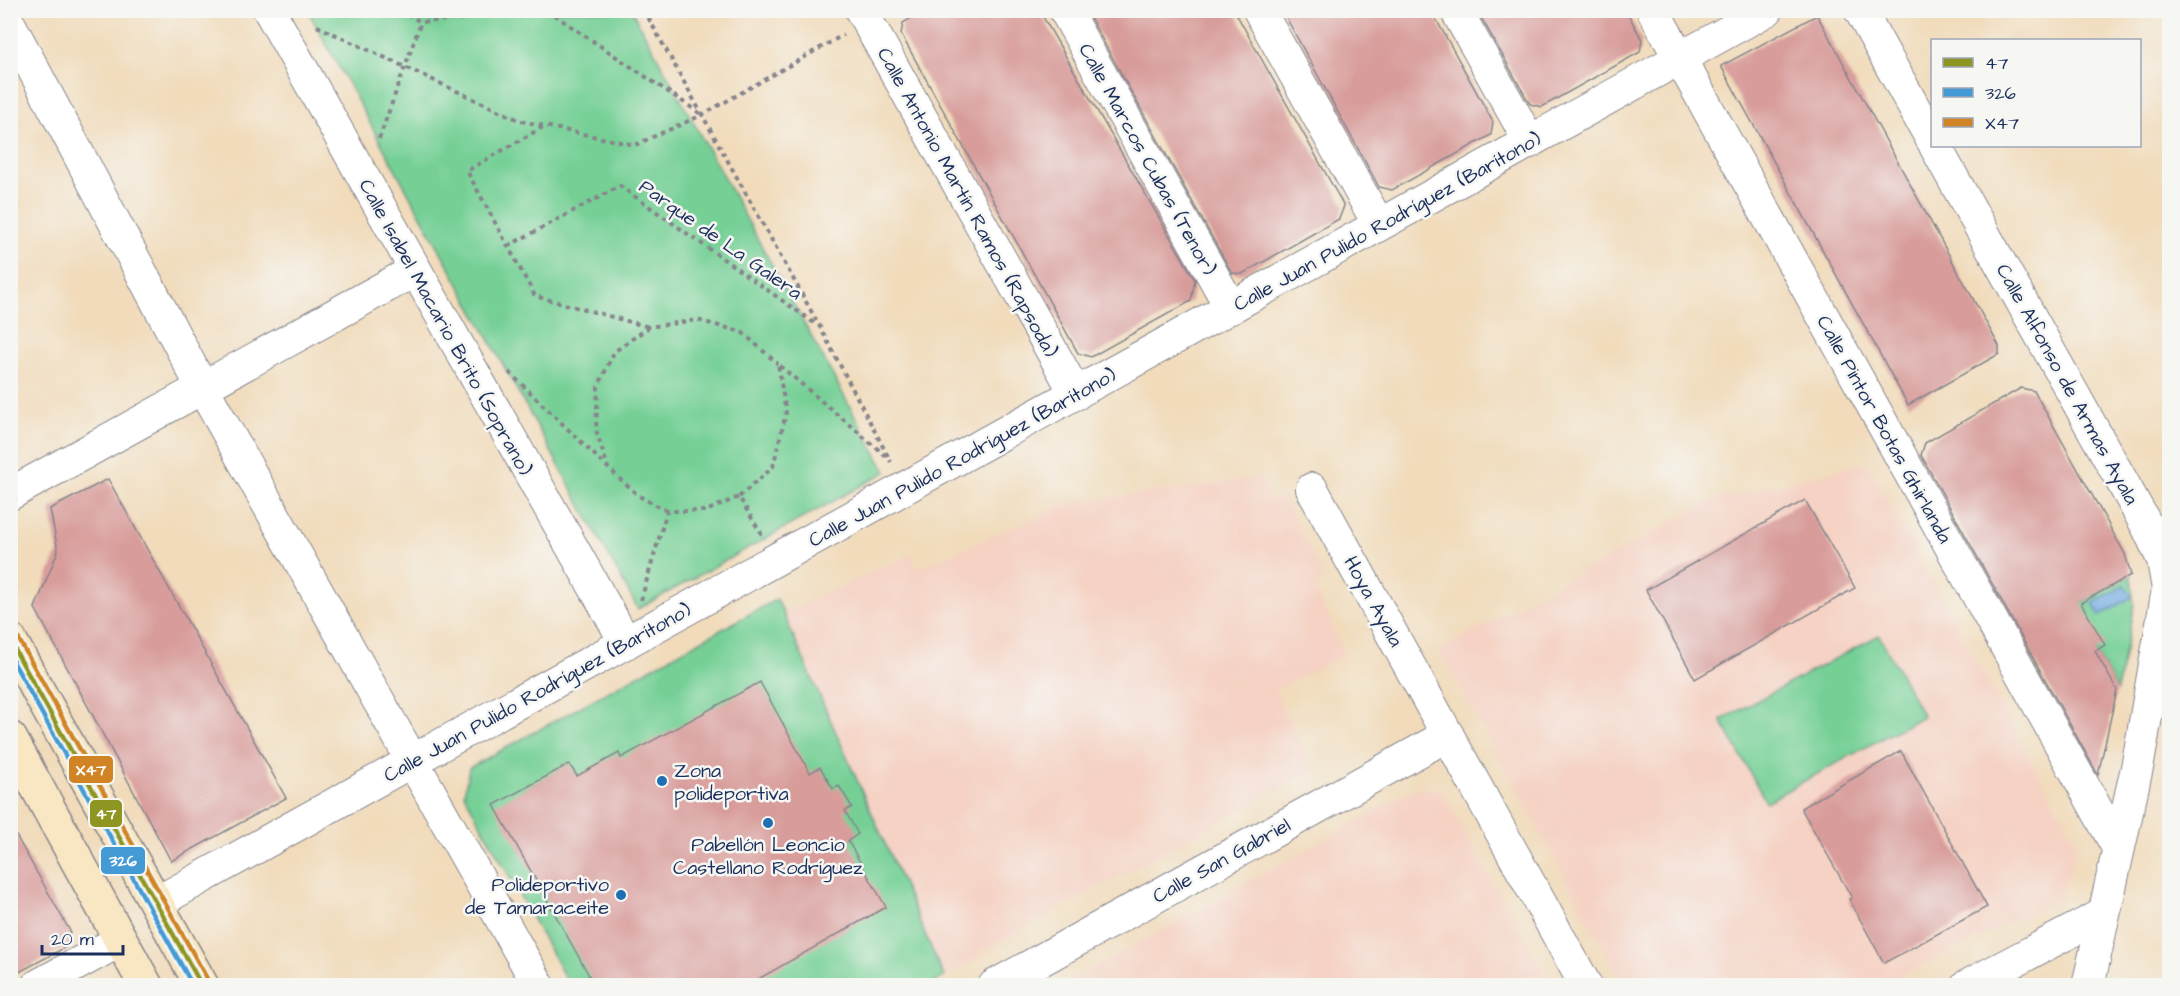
<svg xmlns="http://www.w3.org/2000/svg" width="2180" height="996" viewBox="0 0 2180 996" font-family="'Architects Daughter',sans-serif">
	<style>
		.built { fill: #f5d2c3 }
		.green { fill: #76d096; stroke: #48807a; stroke-width: 1.5 }
		.water { fill: #71aae1; stroke: #466ca0; stroke-width: 1.5 }
		.building { fill: #d89d9b }
		.lines { fill: none; stroke-linecap: round; stroke-linejoin: round }
		.street-casing { stroke: #86858c; stroke-width: 34 }
		.secondary-casing { stroke: #86858c; stroke-width: 36 }
		.path { stroke: #86858c; stroke-width: 4; stroke-dasharray: 4.5 4.5; stroke-linecap: butt }
		.street { stroke: #fff; stroke-width: 32 }
		.secondary { stroke: #f9e7c3; stroke-width: 33 }
		.bus-1-casing { stroke: #f6f6f2; stroke-width: 9 }
		.bus-2-casing { stroke: #f6f6f2; stroke-width: 9 }
		.bus-3-casing { stroke: #f6f6f2; stroke-width: 9 }
		.bus-1 { stroke: #8e9521; stroke-width: 4.5 }
		.bus-2 { stroke: #449ad5; stroke-width: 4.5 }
		.bus-3 { stroke: #d18423; stroke-width: 4.5 }
		.poi-dot { fill: #1f6fb2; stroke: #f6f6f2; stroke-width: 2 }
		.labels { text-anchor: middle; stroke-width: 5; stroke-linejoin: round; paint-order: stroke }
		.street-label { font-size: 20px; fill: #1b2f5e; stroke: #f6f6f2 }
		.poi-label { font-size: 20px; fill: #1b2f5e; stroke: #f6f6f2; text-anchor: start }
		.line-badge { stroke: #f6f6f2; stroke-width: 2 }
		.badge-label { font-size: 16px; text-anchor: middle; font-weight: bold; fill: #fff }
	</style>
	<rect width="100%" height="100%" fill="#f6f6f2"/>
	<filter id="ink" filterUnits="userSpaceOnUse"><feTurbulence type="fractalNoise" baseFrequency=".0167" numOctaves="2"/><feDisplacementMap in="SourceGraphic" scale="12" xChannelSelector="R" yChannelSelector="G"/><feConvolveMatrix kernelMatrix="1 2 1 2 8 2 1 2 1" color-interpolation-filters="sRGB"/></filter>
	<filter id="wash" filterUnits="userSpaceOnUse"><feTurbulence type="fractalNoise" baseFrequency=".008" numOctaves="4" result="noise"/><feDisplacementMap in="SourceGraphic" scale="24" xChannelSelector="R" yChannelSelector="G"/><feGaussianBlur stdDeviation="1.35" result="paint"/><feColorMatrix in="noise" values="0 0 0 0 0 0 0 0 0 0 0 0 0 0 0 0 0 1.4 0 .05"/><feComposite in="paint" operator="in"/></filter>
	<g filter="url(#wash)">
		<rect width="100%" height="100%" fill="#f1dbbb"/>
		<path class="built" d="M1867,463L2078,845L2061,898L1881,985H1624L1439,650L1710,501Z
			M1260,478L1271,501L1283,496L1324,577L1314,586L1345,655L1275,690L1313,770L983,951L984,954L944,977L779,615L911,554L918,569L1069,503Z
			M1420,786L1443,793L1551,985H1063Z"/>
		<path class="green" d="M308,11H632L886,472L638,609Z
			M2131,575L2134,605L2117,690L2095,651L2081,603Z
			M777,599L944,977L928,986L569,985L464,794L469,768Z
			M1879,635L1923,716L1766,802L1721,720Z"/>
		<path class="water" d="M2125,585L2132,597L2100,616L2093,603Z"/>
		<g id="blocks">
			<path class="building" d="M925,10H1039L1195,280L1191,301L1091,357L1078,353L901,34L903,23Z
				M1086,10H1234L1344,206L1339,219L1242,274L1232,273Z
				M1282,10H1431L1493,122L1491,135L1392,190L1379,187Z
				M1477,10H1626L1642,40L1640,52L1542,107L1530,104Z
				M1817,15L1999,346V354L1908,405L1721,66Z
				M2021,388L2034,391L2125,554L2131,575L2081,603L2105,645L2095,651L2117,690L2098,775L1921,455L1925,443Z
				M108,479L286,798L171,861L35,608L58,551L50,509Z
				M1805,500L1855,588L1695,679L1646,590Z
				M760,682L810,773L820,767L833,789L839,786L852,807L845,811L858,834L848,841L886,907L746,986H595L494,805L569,764L577,776L619,753L621,758Z
				M1901,751L1987,907L1884,963L1849,899L1852,898L1801,808Z
				M10,825L70,931L66,947L10,977Z"/>
		</g>
	</g>
	<g filter="url(#ink)">
		<use href="#blocks" fill-opacity="0" stroke="#86858c" stroke-width="1.5"/>
		<g class="lines">
			<defs>
				<path id="street" d="M269,10L626,643
					M861,10L1076,394
					M1065,10L1231,308
					M1259,10L1379,225
					M1456,10L1530,142
					M1653,10L2118,848
					M1860,10L1932,140
					M10,25L202,387L539,986
					M1935,146L2148,528L2163,560L2168,589L2138,763L2088,986
					M1312,489L1586,986
					M10,494L414,271
					M156,903L1767,10
					M37,986L121,940
					M994,986L1448,735
					M1967,986L2104,914"/>
				<path id="secondary" d="M10,640L202,986
					M10,738L146,986"/>
			</defs>
			<use href="#street" class="street-casing"/>
			<use href="#secondary" class="secondary-casing"/>
			<path class="path" d="M399,10L421,22L462,19L474,10
				M547,10L701,114
				M644,10L820,327L891,462
				M317,26L521,121L635,145L702,115L843,35
				M543,127L467,171L535,296L649,327
				M379,139L421,22
				M508,246L620,186L817,325
				M509,372L607,467
				M739,497L773,467L786,413L778,364L887,457
				M667,511L639,496L608,468L596,430L598,387L614,352L649,327L697,320L742,332L778,364
				M641,600L667,511H706L739,497L762,535"/>
			<use href="#street" class="street"/>
			<use href="#secondary" class="secondary"/>
			<defs>
				<path id="bus-1" d="M10,641L202,986"/>
				<path id="bus-2" d="M10,656L193,986"/>
				<path id="bus-3" d="M17,636L209,982"/>
			</defs>
			<use href="#bus-1" class="bus-1-casing"/>
			<use href="#bus-2" class="bus-2-casing"/>
			<use href="#bus-3" class="bus-3-casing"/>
			<use href="#bus-1" class="bus-1"/>
			<use href="#bus-2" class="bus-2"/>
			<use href="#bus-3" class="bus-3"/>
		</g>
	</g>
	<g class="poi-dot">
		<circle cx="662" cy="781" r="6"/>
		<circle cx="768" cy="823" r="6"/>
		<circle cx="621" cy="895" r="6"/>
	</g>
	<g class="labels">
		<g class="street-label">
			<text transform="translate(1148 159) rotate(61)" y="7">Calle Marcos Cubas (Tenor)</text>
			<text transform="translate(968 202) rotate(61)" y="7">Calle Antonio Martín Ramos (Rapsoda)</text>
			<text transform="translate(1387 221) rotate(-29)" y="7">Calle Juan Pulido Rodríguez (Barítono)</text>
			<text transform="translate(721 239) rotate(35)" y="7">Parque de La Galera</text>
			<text transform="translate(446 327) rotate(61)" y="7">Calle Isabel Macario Brito (Soprano)</text>
			<text transform="translate(2068 384) rotate(61)" y="7">Calle Alfonso de Armas Ayala</text>
			<text transform="translate(1885 429) rotate(61)" y="7">Calle Pintor Botas Ghirlanda</text>
			<text transform="translate(962 457) rotate(-29)" y="7">Calle Juan Pulido Rodríguez (Barítono)</text>
			<text transform="translate(1374 601) rotate(61)" y="7">Hoya Ayala</text>
			<text transform="translate(537 692) rotate(-29)" y="7">Calle Juan Pulido Rodríguez (Barítono)</text>
			<text transform="translate(1221 860) rotate(-29)" y="7">Calle San Gabriel</text>
		</g>
		<g class="poi-label">
			<text x="674" y="777">Zona<tspan x="674" dy="23">polideportiva</tspan></text>
			<text x="768" y="851" text-anchor="middle">Pabellón Leoncio<tspan x="768" dy="23">Castellano Rodríguez</tspan></text>
			<text x="609" y="891" text-anchor="end">Polideportivo<tspan x="609" dy="23">de Tamaraceite</tspan></text>
		</g>
	</g>
	<g class="line-badge">
		<rect x="68" y="755" width="46" height="29" rx="6" fill="#d18423"/>
		<rect x="89" y="799" width="34" height="29" rx="6" fill="#8e9521"/>
		<rect x="100" y="846" width="46" height="29" rx="6" fill="#449ad5"/>
	</g>
	<g class="badge-label">
		<text x="91" y="775">X47</text>
		<text x="106" y="819">47</text>
		<text x="123" y="866">326</text>
	</g>
	<rect width="2180" height="996" fill="none" stroke="#f6f6f2" stroke-width="36"/>
	<rect x="1931" y="39" width="210" height="108" fill="#f6f6f2" stroke="#9ea6b7" stroke-width="1.5"/>
	<rect x="1943" y="58" width="30" height="9" fill="#8e9521" stroke="#9ea6b7" stroke-width="1.5"/>
	<text x="1985" y="69" font-size="18" fill="#1b2f5e">47</text>
	<rect x="1943" y="88" width="30" height="9" fill="#449ad5" stroke="#9ea6b7" stroke-width="1.5"/>
	<text x="1985" y="99" font-size="18" fill="#1b2f5e">326</text>
	<rect x="1943" y="118" width="30" height="9" fill="#d18423" stroke="#9ea6b7" stroke-width="1.5"/>
	<text x="1985" y="129" font-size="18" fill="#1b2f5e">X47</text>
	<path d="M42 945v9h81v-9" fill="none" stroke="#1b2f5e" stroke-width="3"/>
	<text x="51" y="945" font-size="18" fill="#1b2f5e" stroke="#f6f6f2" stroke-width="4.5" paint-order="stroke">20 m</text>
</svg>
